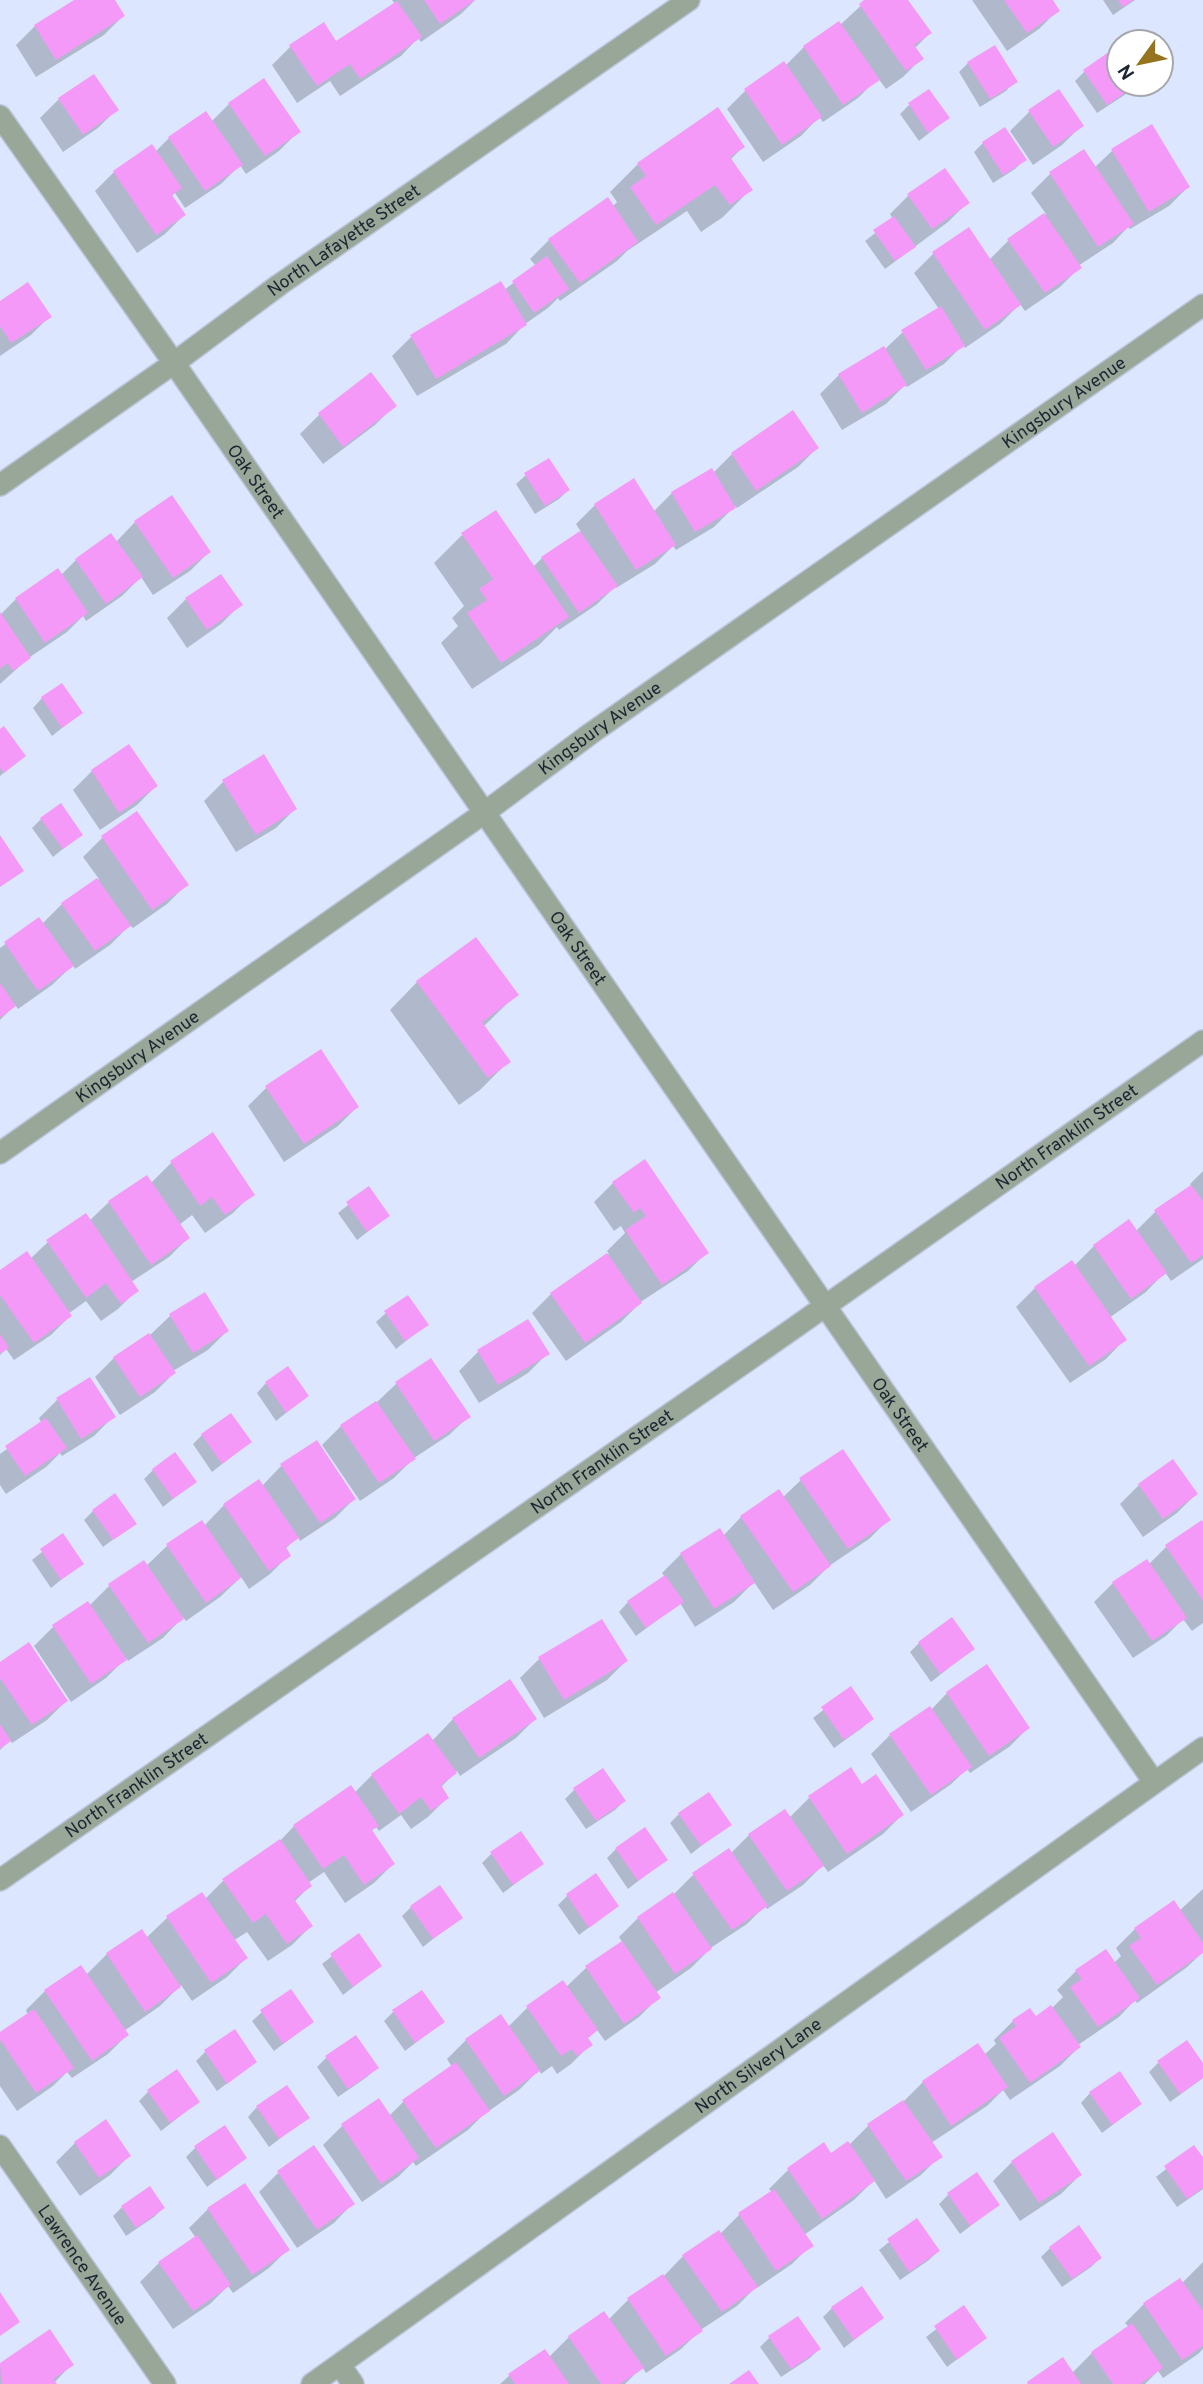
<svg xmlns="http://www.w3.org/2000/svg" width="1203" height="2384" viewBox="0 0 1203 2384" font-family="Overpass,sans-serif">
	<style>
		.shadow { fill: #0003 }
		.building { fill: #f599f8 }
		.lines { fill: none; stroke-linecap: round; stroke-linejoin: round }
		.street-casing { stroke: #bac4da; stroke-width: 24 }
		.street { stroke: #98a798; stroke-width: 21 }
		.labels { text-anchor: middle; stroke-width: 5; stroke-linejoin: round; paint-order: stroke }
		.street-label { font-size: 18px; fill: #1d2432; stroke: #fff }
	</style>
	<rect width="100%" height="100%" fill="#dce7ff"/>
	<path class="shadow" d="M77,0H113L123,16L104,35L36,77L16,45L35,26Z
		M392,0H475L461,14L421,42L418,38L401,56L340,96L330,81L297,103L272,65L291,46L336,44L395,4Z
		M867,0H906L930,33L915,48L922,58L903,77L886,89L878,78L858,98L823,122L819,117L801,136L763,162L727,109L746,90L785,66L804,47L840,25Z
		M972,0H1051L1058,10L1039,29L1007,51Z
		M1103,0H1135L1113,15Z
		M1113,52L1119,61V84H1135L1126,94L1097,113L1075,81L1084,72Z
		M968,63L1015,81L1006,91L980,107L959,72Z
		M1059,92L1081,126L1062,145L1033,165L1010,131L1029,112Z
		M59,99L117,109L98,128L63,152L40,118Z
		M229,104L298,132L279,151L246,174L240,165L221,184L185,208L175,193L171,197L184,215L165,234L137,253L95,191L114,172L155,152L169,138L211,122Z
		M909,105L948,118L919,141L900,114Z
		M983,143L1024,160L1015,169L993,183L974,152Z
		M743,147L730,160L751,189L723,217L701,232L687,211L627,251L617,261L560,301L558,298L548,308L525,324L506,344L417,396L392,356L411,337L504,290L536,266L530,259L549,240L612,207L617,202L610,192L638,164Z
		M1113,150L1188,187L1169,206L1130,229L1128,227L1113,243L1078,266L1079,268L1060,287L1025,311L1020,304L1000,324L965,348L963,345L944,364L907,387L905,385L886,404L842,430L820,394L839,375L884,350L903,332L939,309L914,273L933,254L968,230L989,260L1009,240L1046,214L1031,193L1050,174L1083,152L1094,168Z
		M909,195L967,203L948,222L885,269L865,241L893,219L890,214Z
		M0,303L50,316L31,335L0,356Z
		M371,375L394,406L375,425L323,464L300,434L319,415Z
		M817,448L798,467L737,508L735,506L714,527L676,550L673,546L655,564L616,588L615,587L596,605L559,630L557,627L539,645L472,689L441,643L458,626L452,618L464,606L434,563L462,535L533,567L542,558L581,532L576,524L595,505L653,512L672,493L713,473L732,454Z
		M526,475L568,490L559,499L535,514L516,484Z
		M135,522L209,552L190,571L153,595L141,577L122,596L86,621L83,616L67,632L30,657L0,684V615L16,599L61,575L76,560L116,542Z
		M186,599L240,605L221,624L187,648L167,618Z
		M42,698L81,713L52,736L33,708Z
		M0,731L24,756L0,776Z
		M92,771L156,786L137,805L100,830L73,790Z
		M223,782L295,809L276,828L236,852L204,801Z
		M41,819L80,835L53,857L32,828Z
		M102,838L186,885L167,904L133,928L130,925L110,945L75,969L73,965L52,985L18,1009L15,1005L0,1020V948L39,920L42,924L62,904L99,879L83,857Z
		M417,982L516,995L483,1027L508,1062L480,1090L459,1105L390,1010Z
		M267,1087L357,1107L338,1126L284,1162L248,1106Z
		M212,1135L252,1194L233,1213L205,1233L192,1215L179,1225L188,1238L169,1257L131,1282L137,1290L118,1309L101,1321L86,1301L68,1314L70,1316L51,1335L14,1360L6,1349L0,1355V1272L30,1259L48,1242L89,1221L109,1202L147,1177L151,1183L171,1163Z
		M1203,1171V1259L1171,1281L1165,1272L1146,1292L1109,1318L1124,1340L1106,1359L1070,1383L1016,1307L1035,1288L1074,1266L1094,1246L1129,1221L1136,1231L1155,1212L1192,1187L1190,1184Z
		M613,1183L707,1252L688,1271L642,1301L621,1322L566,1361L532,1313L551,1294L609,1254L607,1251L625,1233L621,1226L614,1231L594,1202Z
		M368,1189L388,1216L357,1240L338,1213Z
		M386,1313L426,1325L396,1349L376,1322Z
		M170,1316L227,1331L208,1350L173,1371L174,1373L155,1392L120,1415L95,1377L114,1358L149,1336Z
		M478,1352L547,1354L528,1373L479,1403L459,1371Z
		M431,1360L468,1417L449,1435L414,1458L394,1478L360,1501L322,1445L341,1426L376,1403L396,1384Z
		M266,1383L307,1396L276,1421L257,1393Z
		M58,1399L113,1417L94,1436L62,1456L60,1453L46,1467L6,1494L0,1485V1454L42,1424L39,1418Z
		M202,1435L250,1442L212,1472L193,1444Z
		M281,1466L354,1499L335,1518L300,1541L298,1537L285,1549L289,1555L270,1574L249,1589L241,1577L220,1597L186,1621L183,1617L163,1638L128,1661L126,1658L106,1678L71,1702L34,1646L53,1627L87,1603L89,1606L109,1586L144,1563L146,1566L167,1546L201,1522L204,1526L224,1505L262,1486Z
		M153,1470L194,1482L163,1507L144,1479Z
		M801,1480L888,1520L869,1539L829,1566L810,1585L773,1610L754,1582L734,1602L695,1627L680,1603L636,1636L619,1612L628,1602L665,1577L662,1573L681,1554L723,1536L741,1517L782,1498Z
		M1139,1485L1196,1494L1177,1513L1143,1537L1120,1504Z
		M93,1511L134,1524L103,1547L84,1520Z
		M1203,1525V1623L1192,1631L1183,1619L1166,1636L1133,1658L1094,1602L1113,1583L1149,1564L1167,1546Z
		M62,1536L82,1563L51,1588L32,1560Z
		M601,1621L626,1661L607,1680L544,1718L520,1678L539,1659Z
		M919,1643L973,1649L931,1682L910,1652Z
		M0,1664L66,1701L47,1720L12,1743L10,1740L0,1750Z
		M850,1689L871,1719L862,1728L834,1748L813,1718Z
		M947,1693L1028,1728L1009,1747L970,1773L967,1769L950,1785L911,1812L871,1754L890,1735L931,1710Z
		M453,1719H535L516,1738L460,1776L457,1771L440,1788L447,1798L428,1817L411,1829L401,1815L379,1831L376,1827L371,1831L393,1864L374,1883L345,1903L324,1872L308,1883L310,1886L294,1902L311,1926L292,1945L268,1961L247,1932L233,1941L246,1958L227,1977L192,2001L181,1985L160,2006L124,2031L127,2035L108,2054L72,2078L67,2072L53,2086L17,2111L0,2086V2034L28,2015L26,2010L45,1991L80,1967L86,1975L107,1954L141,1931L146,1938L167,1918L201,1894L205,1899L223,1881L278,1843L294,1826L354,1793L372,1775L428,1735L432,1741Z
		M603,1770L624,1801L615,1810L586,1829L565,1799L574,1790Z
		M850,1770L861,1787L902,1815L883,1834L828,1872L823,1865L803,1885L767,1909L765,1906L747,1924L712,1947L691,1968L655,1993L658,1998L639,2017L605,2041L597,2030L587,2039L590,2045L571,2064L557,2074L552,2066L541,2074L539,2070L519,2090L483,2115L468,2130L416,2166L413,2162L398,2177L362,2202L323,2145L342,2126L389,2116L404,2101L452,2067L447,2059L466,2040L508,2027L527,2008L563,1983L566,1987L586,1968L623,1943L619,1937L638,1918L673,1895L693,1875L731,1853L749,1835L789,1818L809,1798Z
		M679,1814L729,1824L691,1854L670,1823Z
		M616,1849L665,1860L628,1889L607,1858Z
		M491,1854L541,1864L503,1893L482,1863Z
		M596,1876L617,1906L579,1935L558,1905L567,1896Z
		M1203,1889V1952L1186,1968L1137,2003L1135,2000L1119,2017L1078,2045L1079,2047L1060,2066L1010,2100L1003,2090L987,2106L931,2143L940,2156L921,2175L886,2199L874,2180L854,2200L804,2235L811,2245L792,2264L757,2288L756,2287L737,2306L702,2329L681,2349L646,2373L642,2367L625,2384H500L510,2375L549,2357L569,2337L608,2320L628,2300L663,2277L683,2256L720,2234L739,2215L772,2192L769,2189L788,2170L823,2145L831,2155L849,2145L868,2126L903,2102L923,2082L977,2045L984,2055L996,2044L994,2040L1013,2021L1029,2010L1035,2018L1052,2008L1063,1997L1057,1990L1076,1971L1114,1963L1121,1956L1116,1948L1135,1929L1179,1911Z
		M411,1907L460,1917L423,1947L402,1916Z
		M359,1935L380,1966L343,1995L322,1964Z
		M262,2012L312,2022L274,2051L252,2021Z
		M393,2012L443,2022L405,2051L384,2021Z
		M234,2032L255,2062L217,2091L196,2061L205,2052Z
		M1187,2043L1203,2066V2078L1170,2102L1149,2072L1158,2063Z
		M326,2058L376,2068L367,2077L338,2097L317,2067Z
		M149,2091L198,2102L161,2131L139,2101Z
		M1090,2093L1140,2104L1102,2133L1081,2103Z
		M257,2107L307,2118L269,2147L248,2117Z
		M224,2128L245,2158L207,2187L186,2157L195,2148Z
		M75,2143L129,2156L110,2175L80,2196L56,2162Z
		M1194,2147L1203,2160V2189L1177,2207L1156,2177Z
		M1012,2162L1080,2175L1061,2194L1020,2221L993,2181Z
		M278,2173L352,2204L334,2223L297,2248L259,2192Z
		M977,2175L998,2205L960,2234L939,2204L948,2195Z
		M122,2207L163,2208L154,2217L126,2236L113,2216Z
		M208,2209L288,2249L269,2268L233,2293L228,2286L210,2304L173,2329L140,2282L159,2263L196,2238L189,2228Z
		M916,2221L938,2251L929,2260L900,2280L879,2250Z
		M1050,2248L1100,2258L1091,2267L1062,2287L1041,2257Z
		M1203,2262V2349L1198,2354L1163,2378L1158,2371L1145,2384H1027L1063,2360L1072,2373L1092,2353L1129,2327L1125,2323L1144,2304L1182,2283Z
		M832,2308L882,2318L844,2348L823,2317Z
		M964,2308L985,2338L947,2367L926,2337Z
		M798,2318L819,2349L810,2358L781,2377L760,2347L769,2338Z
		M50,2332L72,2364L54,2383L55,2384H0V2365Z"/>
	<path class="building" d="M74,0H115L125,16L56,60L34,25Z
		M424,0H475L440,24Z
		M864,0H908L932,33L914,45L924,59L906,71L859,4Z
		M1004,0H1053L1060,11L1027,33Z
		M1118,0H1133L1123,7Z
		M397,1L422,37L360,79L350,64L317,86L289,45L324,22L336,41Z
		M839,21L880,80L843,105L803,46Z
		M995,45L1018,82L990,99L967,62Z
		M1113,49L1119,58V84H1138L1107,105L1083,70Z
		M784,61L822,117L782,145L744,89Z
		M94,74L119,110L83,135L58,98Z
		M264,78L301,132L265,156L228,103Z
		M929,89L950,118L928,133L908,103Z
		M1059,89L1084,126L1053,147L1028,110Z
		M718,107L745,147L730,157L753,190L730,205L715,185L656,225L630,187L646,176L637,163Z
		M206,111L243,165L205,191L168,137Z
		M1152,124L1190,187L1149,212L1111,149Z
		M1005,127L1027,160L1003,175L982,142Z
		M152,144L182,188L172,195L186,215L156,235L113,171Z
		M1084,149L1134,224L1098,247L1049,172Z
		M945,168L970,203L932,229L907,194Z
		M608,197L638,242L580,283L548,239Z
		M1044,213L1082,268L1045,293L1007,239Z
		M894,216L916,247L895,261L873,230Z
		M969,227L1021,305L985,330L932,252Z
		M547,256L569,289L534,313L512,281Z
		M501,281L527,325L436,379L410,335Z
		M28,282L52,317L11,343L0,326V301Z
		M941,306L965,346L926,370L901,330Z
		M884,346L907,385L862,413L838,374Z
		M371,372L397,406L343,447L318,413Z
		M793,410L819,448L756,491L731,453Z
		M549,458L570,490L545,506L524,473Z
		M712,468L736,508L695,532L671,492Z
		M634,478L676,545L636,570L594,504Z
		M172,495L211,552L173,578L134,521Z
		M496,510L569,617L501,663L467,613L487,600L479,589L493,579L461,533Z
		M580,531L618,586L579,613L541,557Z
		M111,533L143,577L106,604L75,559Z
		M58,568L88,613L45,643L15,598Z
		M221,574L243,605L207,630L185,598Z
		M0,612L31,658L13,671L8,663L0,669Z
		M62,683L83,713L62,728L41,697Z
		M4,726L26,756L4,773L0,767V729Z
		M129,744L158,786L119,813L91,770Z
		M264,754L297,809L256,835L222,780Z
		M61,803L83,835L63,849L40,818Z
		M137,811L189,885L152,910L101,836Z
		M0,835L24,871L0,887Z
		M97,878L131,926L95,951L61,903Z
		M39,917L74,966L38,991L4,942Z
		M476,937L519,995L482,1022L511,1062L488,1078L416,981Z
		M0,983L16,1006L0,1018Z
		M321,1049L359,1107L304,1144L265,1086Z
		M213,1132L255,1195L225,1215L212,1197L200,1206L170,1161Z
		M645,1159L709,1253L662,1285L625,1230L646,1216L640,1208L634,1213L612,1182Z
		M147,1175L190,1238L151,1265L108,1201Z
		M1191,1185L1203,1201V1255L1191,1263L1154,1210Z
		M369,1186L390,1216L367,1232L346,1202Z
		M86,1213L139,1291L121,1304L106,1283L86,1298L46,1240Z
		M1129,1219L1167,1273L1131,1299L1093,1245Z
		M27,1251L72,1316L34,1343L0,1295V1270Z
		M607,1253L642,1303L585,1343L550,1293Z
		M1072,1260L1127,1340L1089,1366L1034,1287Z
		M205,1292L229,1331L193,1353L169,1314Z
		M408,1295L429,1325L405,1341L384,1311Z
		M528,1319L550,1354L498,1385L477,1350Z
		M149,1333L176,1373L140,1397L113,1357Z
		M0,1334L9,1348L0,1354Z
		M431,1358L471,1417L434,1441L395,1382Z
		M288,1366L309,1396L286,1413L265,1382Z
		M90,1377L116,1417L81,1439L56,1398Z
		M376,1401L416,1459L379,1483L340,1425Z
		M231,1413L252,1442L222,1464L201,1434Z
		M46,1418L67,1448L25,1476L5,1446Z
		M317,1440L356,1499L320,1523L280,1464Z
		M843,1449L891,1520L848,1549L799,1478Z
		M175,1452L197,1482L173,1499L152,1469Z
		M1173,1459L1198,1494L1163,1519L1138,1484Z
		M259,1479L299,1538L286,1547L291,1556L269,1571L223,1504Z
		M779,1489L831,1566L793,1592L740,1516Z
		M115,1493L137,1524L113,1540L92,1510Z
		M202,1520L241,1578L206,1603L166,1544Z
		M1202,1520L1203,1522V1601L1165,1545Z
		M720,1528L755,1583L714,1609L680,1553Z
		M63,1533L84,1564L61,1580L40,1549Z
		M1147,1559L1187,1618L1152,1641L1112,1582Z
		M144,1560L184,1619L148,1643L108,1584Z
		M665,1575L684,1602L646,1628L627,1601Z
		M88,1601L127,1660L91,1684L52,1625Z
		M952,1617L975,1649L940,1674L918,1642Z
		M602,1619L628,1661L564,1700L538,1657Z
		M29,1642L68,1701L32,1725L0,1678V1662Z
		M987,1664L1030,1728L989,1756L946,1692Z
		M510,1679L537,1719L479,1758L452,1718Z
		M851,1686L874,1719L844,1740L821,1707Z
		M930,1706L972,1767L931,1795L889,1734Z
		M0,1724L11,1741L0,1749Z
		M428,1733L457,1773L441,1785L449,1798L431,1811L421,1797L399,1814L371,1774Z
		M851,1767L862,1784L876,1774L904,1815L847,1854L808,1796Z
		M603,1768L626,1801L596,1821L573,1788Z
		M351,1785L379,1826L372,1830L395,1864L364,1885L344,1855L323,1869L293,1825Z
		M709,1792L732,1825L701,1846L678,1813Z
		M785,1809L824,1866L787,1891L748,1834Z
		M645,1827L668,1860L638,1881L615,1848Z
		M521,1831L544,1864L513,1885L490,1852Z
		M280,1839L312,1886L294,1899L313,1926L287,1944L266,1914L253,1923L222,1879Z
		M729,1848L768,1906L732,1930L692,1873Z
		M596,1873L619,1906L589,1928L566,1894Z
		M440,1885L463,1918L433,1939L410,1906Z
		M202,1892L248,1958L211,1983L166,1916Z
		M673,1892L712,1949L675,1974L637,1917Z
		M1174,1900L1203,1943V1953L1157,1985L1129,1946L1141,1938L1134,1928Z
		M142,1929L181,1987L145,2012L106,1953Z
		M359,1933L382,1966L353,1987L330,1954Z
		M622,1941L661,1998L624,2024L585,1966Z
		M1106,1949L1140,1998L1098,2027L1070,1987L1082,1979L1075,1970Z
		M81,1965L129,2035L92,2061L44,1990Z
		M563,1980L598,2030L588,2038L593,2045L577,2056L572,2049L561,2056L526,2006Z
		M291,1989L314,2022L283,2044L260,2010Z
		M422,1990L445,2022L415,2043L392,2010Z
		M1051,2005L1081,2047L1030,2083L999,2038L1016,2026L1012,2020L1030,2008L1036,2016Z
		M34,2009L74,2068L36,2093L0,2039V2032Z
		M501,2014L540,2071L504,2096L465,2039Z
		M235,2029L257,2062L227,2084L204,2050Z
		M356,2035L379,2068L348,2089L325,2056Z
		M1187,2040L1203,2063V2078L1180,2094L1157,2061Z
		M978,2043L1008,2087L951,2126L922,2081Z
		M456,2062L490,2111L436,2148L402,2100Z
		M177,2069L200,2102L170,2123L147,2090Z
		M1120,2071L1142,2104L1112,2125L1089,2092Z
		M287,2085L310,2118L279,2139L256,2106Z
		M379,2098L419,2158L381,2184L341,2124Z
		M903,2100L943,2157L906,2181L867,2124Z
		M106,2119L131,2156L99,2178L74,2142Z
		M225,2125L247,2158L217,2180L194,2146Z
		M1053,2132L1082,2175L1039,2203L1011,2161Z
		M848,2141L875,2181L822,2219L787,2168L824,2142L831,2153Z
		M314,2145L355,2204L317,2230L277,2171Z
		M1194,2145L1203,2157V2188L1187,2199L1164,2166Z
		M977,2172L1000,2205L970,2226L947,2193Z
		M245,2183L290,2250L252,2275L207,2208Z
		M150,2186L165,2208L136,2228L121,2206Z
		M774,2189L814,2246L776,2271L738,2213Z
		M917,2218L940,2251L909,2272L887,2239Z
		M1079,2225L1102,2258L1072,2279L1049,2247Z
		M719,2230L758,2287L722,2312L682,2255Z
		M197,2235L231,2285L193,2311L158,2262Z
		M663,2274L703,2331L666,2356L627,2298Z
		M1180,2278L1203,2311V2346L1182,2360L1143,2303Z
		M862,2286L884,2318L854,2340L831,2307Z
		M0,2292L20,2322L0,2336Z
		M964,2305L987,2338L957,2360L934,2326Z
		M604,2311L644,2368L620,2384H601L568,2336Z
		M798,2316L821,2349L791,2369L768,2336Z
		M1132,2323L1163,2368L1140,2384H1113L1091,2352Z
		M50,2329L74,2365L53,2379L57,2384H2L0,2363Z
		M545,2349L569,2384H515L508,2374Z
		M1063,2357L1081,2384H1028L1027,2382Z
		M749,2370L759,2384H729Z"/>
	<g class="lines">
		<defs>
			<g id="street">
				<path id="s1" d="M0,116L174,363L1154,1782"/>
				<path id="s2" d="M0,485L174,363L279,285L689,0"/>
				<path id="s3" d="M0,1153L484,813L590,734L1203,305"/>
				<path id="s4" d="M0,1880L784,1335L1203,1041"/>
				<path id="s5" d="M0,2146L165,2384"/>
				<path d="M340,2365L353,2384"/>
				<path id="s6" d="M312,2384L1203,1748"/>
			</g>
		</defs>
		<use href="#street" class="street-casing"/>
		<use href="#street" class="street"/>
	</g>
	<g class="labels">
		<g class="street-label">
			<text dy="6" stroke="none"><textPath href="#s2" startOffset="422">North Lafayette Street</textPath></text>
			<text dy="6" stroke="none"><textPath href="#s3" startOffset="1302">Kingsbury Avenue</textPath></text>
			<text dy="6" stroke="none"><textPath href="#s1" startOffset="446">Oak Street</textPath></text>
			<text dy="6" stroke="none"><textPath href="#s3" startOffset="735">Kingsbury Avenue</textPath></text>
			<text dy="6" stroke="none"><textPath href="#s1" startOffset="1013">Oak Street</textPath></text>
			<text dy="6" stroke="none"><textPath href="#s3" startOffset="168">Kingsbury Avenue</textPath></text>
			<text dy="6" stroke="none"><textPath href="#s4" startOffset="1300">North Franklin Street</textPath></text>
			<text dy="6" stroke="none"><textPath href="#s1" startOffset="1580">Oak Street</textPath></text>
			<text dy="6" stroke="none"><textPath href="#s4" startOffset="733">North Franklin Street</textPath></text>
			<text dy="6" stroke="none"><textPath href="#s4" startOffset="166">North Franklin Street</textPath></text>
			<text dy="6" stroke="none"><textPath href="#s6" startOffset="548">North Silvery Lane</textPath></text>
			<text dy="6" stroke="none"><textPath href="#s5" startOffset="145">Lawrence Avenue</textPath></text>
		</g>
	</g>
	<g transform="translate(1140 63) rotate(237)"><circle r="33" fill="#ffffff" stroke="#a5a7ad" stroke-width="2"/>
	<path d="M0-5L12 26L0 18L-12 26Z" fill="#96741d"/>
	<text y="-10" font-size="19" font-weight="bold" text-anchor="middle" fill="#1d2432">N</text>
	</g>
</svg>
